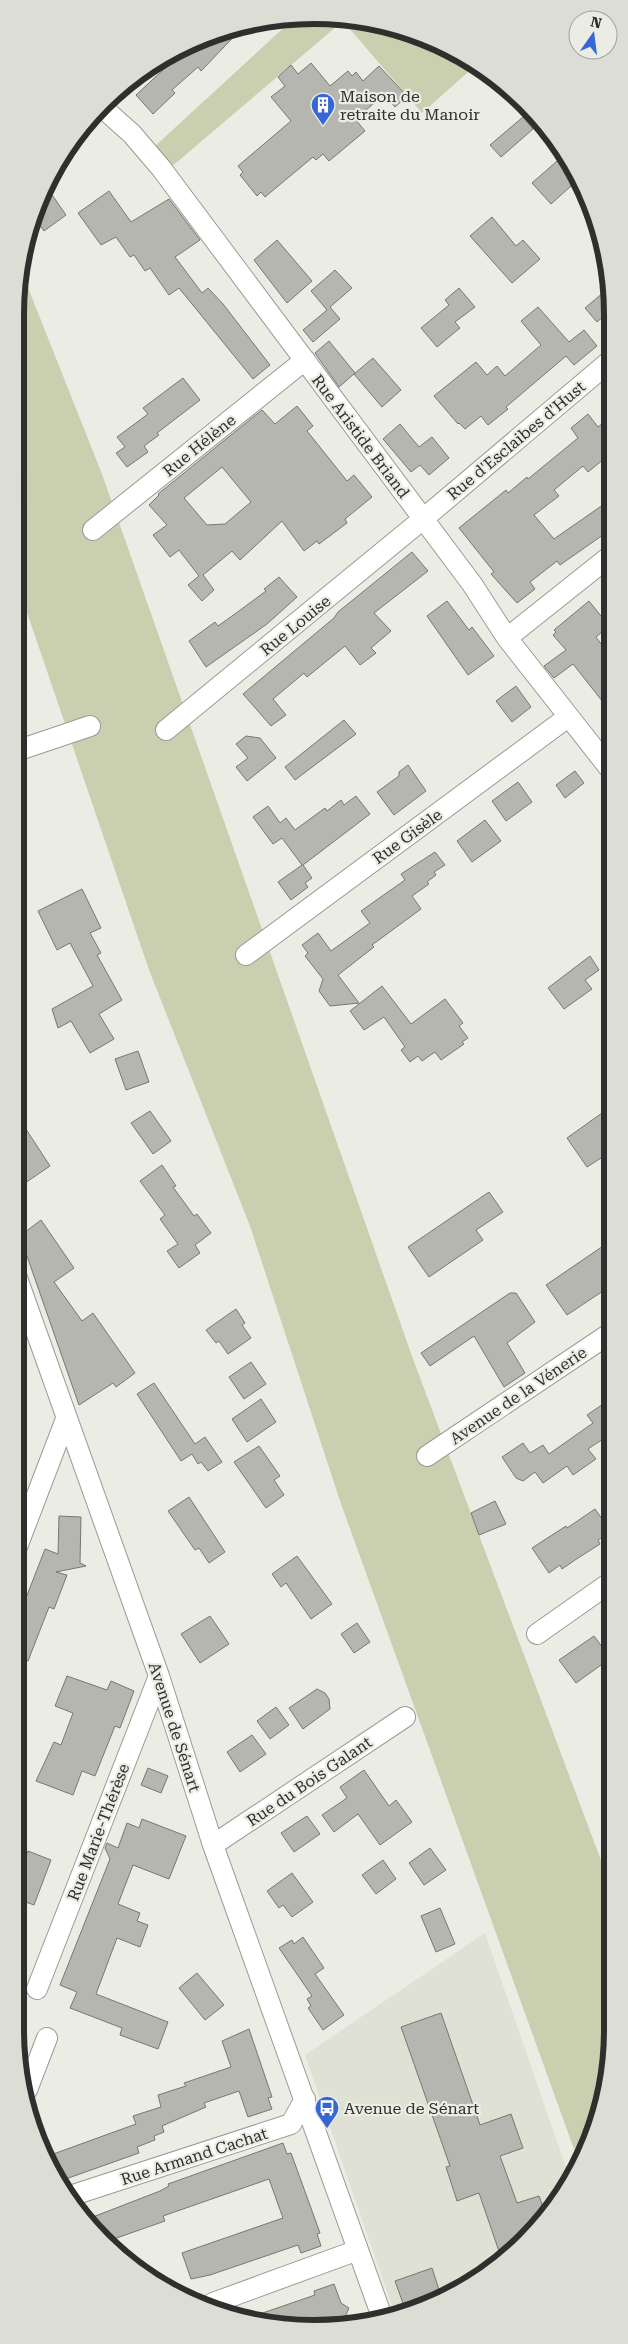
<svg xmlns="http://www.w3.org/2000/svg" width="628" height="2344" viewBox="0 0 628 2344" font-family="'Roboto Serif',serif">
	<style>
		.built { fill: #dee1d3 }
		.green { fill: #cad0af }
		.building { fill: #b5b6af; stroke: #767871; fill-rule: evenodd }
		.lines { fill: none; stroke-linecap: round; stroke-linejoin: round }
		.minor-casing { stroke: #9a9b94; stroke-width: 22 }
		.minor { stroke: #fff; stroke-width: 20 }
		.labels { text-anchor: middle; stroke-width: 4.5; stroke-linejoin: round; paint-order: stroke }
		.poi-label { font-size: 16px; fill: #2f302d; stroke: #ebede5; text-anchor: start }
		.street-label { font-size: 16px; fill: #2f302d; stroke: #ebede5 }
		.rim { fill: none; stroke: #2f302d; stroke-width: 6 }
	</style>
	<rect width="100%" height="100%" fill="#ebede5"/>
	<path class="built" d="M485,1933L571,2182L496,2267L410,2313L395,2315L305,2055Z"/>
	<path class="green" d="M291,21H372L463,55L476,65L422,113L343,21L170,168L154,147Z
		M21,270L102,474L413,1359L608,1879L607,2088L579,2163L340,1501L250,1226L149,970L20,592Z"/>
	<path class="building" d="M245,25L201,71L198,67L172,90L175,93L153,114L136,95L165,68L164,66L177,53Z
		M311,63L330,86L348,71L352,76L356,72L363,81L379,66L407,96L395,107L384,95L355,119L365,131L329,161L323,154L316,160L313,157L265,197L261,192L257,196L240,175L243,172L238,166L291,121L271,97L285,86L278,77L291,65L298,74Z
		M523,117L533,129L501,157L490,145Z
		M564,155L580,178L551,204L532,183Z
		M48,189L66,215L44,231L36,220Z
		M109,191L131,222L169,199L200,240L175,257L202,293L208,288L223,304L270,365L253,379L179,288L169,295L150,268L145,271L134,255L130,257L116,237L101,245L78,213Z
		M492,217L516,246L523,240L540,259L512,283L470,236Z
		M277,240L312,281L287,303L254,260Z
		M335,270L352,288L330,307L340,319L313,342L303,330L327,310L311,291Z
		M610,287V311L597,322L585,308Z
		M459,288L475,307L455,322L460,328L437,347L421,328L449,305L445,300Z
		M538,307L569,342L584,330L597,346L574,365L566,356L506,407L508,409L488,425L481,416L465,429L459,423L458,424L434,396L476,362L487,375L497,366L505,376L541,345L521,321Z
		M329,341L355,373L339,387L315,353Z
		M373,358L401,390L382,407L354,374Z
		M183,378L200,400L157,433L159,435L144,446L148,452L127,467L116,453L125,447L117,437L148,414L143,408Z
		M297,406L313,426L307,431L347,481L354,475L372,497L345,519L347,523L319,544L317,541L304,551L282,521L240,560L232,551L203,575L214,590L202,601L188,585L199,576L179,550L170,557L153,535L167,525L149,505L159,495L158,494L262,410L275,424ZM222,467L251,502L225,524L207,525L184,498Z
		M588,414L598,427L610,417V454L588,472L583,466L554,490L559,496L534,515L554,539L610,500V530L560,565L557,561L530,582L535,589L517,603L491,574L494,572L459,528L506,490L508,493L527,477L528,479L578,438L571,428Z
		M400,424L419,447L432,437L449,458L429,475L420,465L411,472L383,439Z
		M412,552L428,571L374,613L391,631L371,648L376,653L360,665L345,646L307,677L304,673L273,699L286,715L271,726L243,694L334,618L338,612Z
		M279,577L297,597L267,624L206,667L189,641L215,622L218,626L239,611L266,591L264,589Z
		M447,601L469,630L472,627L494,656L468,675L427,616Z
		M589,601L609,626L596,637L610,656V711L573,664L554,678L544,666L566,650L553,635L556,632L554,630Z
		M516,686L531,707L512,722L496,701Z
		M344,720L356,734L295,780L285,767Z
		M246,736L260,738L276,758L247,781L236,767L248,758L236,744Z
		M408,765L426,791L394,815L377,792L399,776V772Z
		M575,771L584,783L565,798L556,785Z
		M518,782L532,802L506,821L492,801Z
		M356,796L370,814L303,865L312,878L305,883L308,887L291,900L278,882L302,865L282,838L273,844L253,817L268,806L280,823L286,818L295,830L325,808L327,811L341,800L344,805Z
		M485,820L501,841L472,862L457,841Z
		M435,852L445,865L434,872L436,875L427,882L429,884L412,896L421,909L372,945L374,947L338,975L359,1003L330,1006L319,991L323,979L305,956L308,953L302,945L318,933L331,951L370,923L361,911L405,880L401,874Z
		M82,889L101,928L90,933L101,953L97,955L122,1000L99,1014L114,1039L90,1053L71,1021L58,1028L52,1009L93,986L70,943L57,950L38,911Z
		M590,956L599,970L585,980L592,989L564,1009L548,988Z
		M382,986L411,1024L445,999L463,1023L459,1026L468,1038L462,1042L464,1044L441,1060L435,1052L422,1061L418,1056L410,1062L401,1050L405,1047L384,1017L364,1030L350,1011Z
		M138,1051L149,1082L126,1090L115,1059Z
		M609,1108V1153L587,1167L567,1138Z
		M150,1111L171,1141L153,1154L131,1123Z
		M18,1117L50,1166L25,1183L18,1172Z
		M162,1165L176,1186L173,1187L194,1216L197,1214L211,1233L195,1245L200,1253L179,1268L167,1251L178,1244L160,1219L165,1215L140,1181Z
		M489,1192L503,1212L476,1230L483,1240L429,1277L408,1247Z
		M41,1220L74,1268L54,1282L82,1321L93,1313L135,1373L116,1387L113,1383L79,1405L20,1236Z
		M609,1242V1287L567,1315L546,1285Z
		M510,1293H516L535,1322L507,1343L525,1373L504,1387L474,1336L430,1366L421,1353Z
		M236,1309L245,1323L242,1325L251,1338L228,1354L219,1341L216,1343L206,1330Z
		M251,1362L266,1384L244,1399L229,1377Z
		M154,1383L195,1444L205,1437L222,1462L208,1471L201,1462L198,1464L192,1454L181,1461L137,1394Z
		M261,1399L276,1422L247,1442L232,1419Z
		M609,1400L608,1446L603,1439L588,1449L596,1459L573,1475L567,1466L543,1483L535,1472L523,1481L516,1478L502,1457L523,1443L530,1453L543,1445L549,1454L593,1423L587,1415Z
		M259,1446L280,1476L274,1480L284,1495L266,1508L234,1462Z
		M189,1497L225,1552L209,1563L199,1548L195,1550L168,1511Z
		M495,1501L506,1524L479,1535L471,1513Z
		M595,1509L605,1523L601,1525L607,1534L598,1540L600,1544L575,1560L562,1569L560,1565L549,1573L532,1548L566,1526L567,1528Z
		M59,1516L81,1517L80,1563L86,1566L56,1572L67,1575L54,1609L49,1607L28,1661L16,1656V1607L21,1596L26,1598L45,1549L58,1554Z
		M297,1556L332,1604L311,1619L286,1583L281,1587L272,1574Z
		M210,1616L229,1644L200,1663L181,1634Z
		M357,1623L370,1642L354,1653L341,1634Z
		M594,1636L608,1655V1660L576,1683L559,1660Z
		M67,1676L107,1690L111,1681L134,1691L120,1728L115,1726L95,1776L82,1771L73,1795L36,1781L54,1742L61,1745L73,1713L55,1706Z
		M317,1689L325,1693L329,1699L330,1709L303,1729L289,1708Z
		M276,1707L289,1725L270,1739L257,1721Z
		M252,1735L266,1754L240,1772L227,1752Z
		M148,1768L168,1776L161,1793L141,1785Z
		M364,1770L389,1806L396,1800L412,1822L380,1845L358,1814L334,1832L322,1815L347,1798L340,1787Z
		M307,1816L320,1834L294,1852L281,1833Z
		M142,1819L186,1836L169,1879L133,1865L118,1904L140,1913L137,1921L148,1925L140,1947L117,1938L96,1994L168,2022L158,2049L120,2035L122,2028L70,2008L77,1992L60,1985L110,1859L105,1848L107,1843L118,1848L127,1823L139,1828Z
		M430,1848L446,1870L424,1885L409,1863Z
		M28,1851L51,1860L34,1905L15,1898V1883Z
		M383,1860L396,1879L376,1894L362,1875Z
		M292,1873L313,1902L292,1917L283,1905L279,1908L267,1891Z
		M440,1908L455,1944L436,1952L421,1916Z
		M303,1937L324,1968L315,1974L344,2015L323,2030L308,2008L311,2006L307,1999L312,1996L279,1948L292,1940L294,1944Z
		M197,1973L224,2005L205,2020L179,1988Z
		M441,2013L480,2125L511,2114L523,2148L500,2156L517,2203L539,2196L545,2212L502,2260L479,2193L457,2201L446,2167L450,2166L401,2027Z
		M249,2029L272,2097L268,2098L272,2109L248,2117L239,2091L204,2103L206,2107L162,2126L164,2132L154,2136L155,2140L137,2147L139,2153L60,2181L45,2157L136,2124L133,2116L161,2107L158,2095L186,2086L184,2083L231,2067L222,2041Z
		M283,2143L287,2154L291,2153L320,2233L317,2234L321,2246L301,2253L298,2245L210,2275L191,2279L182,2253L283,2218L269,2179L163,2216L165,2221L108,2241L89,2227L85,2220L160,2191L169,2186L168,2184Z
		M432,2268L440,2293L404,2306L395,2281Z
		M334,2284L341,2303L349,2308L346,2315L348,2321L297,2328L251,2317L315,2295L314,2291Z"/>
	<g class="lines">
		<defs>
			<path id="minor" d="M104,109L132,134L161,168L472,584L507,638L610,769
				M93,530L305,360
				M507,638L610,556
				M166,730L423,519L610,361
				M19,750L90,726
				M246,955L568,717
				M17,1278L159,1676L213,1845L382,2317
				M427,1456L609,1334
				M17,1547L66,1419
				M537,1634L608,1584
				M213,1845L405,1717
				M37,1989L159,1676
				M27,2090L47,2038
				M70,2196L291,2124L305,2099
				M214,2307L213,2303L358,2250"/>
		</defs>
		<use href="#minor" class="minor-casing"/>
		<use href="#minor" class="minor"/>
	</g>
	<defs>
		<symbol id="building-pin" viewBox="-11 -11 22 30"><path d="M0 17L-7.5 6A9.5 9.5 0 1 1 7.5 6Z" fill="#3766d6" stroke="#ebede5"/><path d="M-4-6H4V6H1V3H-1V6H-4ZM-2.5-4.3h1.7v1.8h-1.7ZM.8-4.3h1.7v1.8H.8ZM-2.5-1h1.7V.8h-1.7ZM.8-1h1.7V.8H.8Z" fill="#fff"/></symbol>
		<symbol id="bus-pin" viewBox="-11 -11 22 30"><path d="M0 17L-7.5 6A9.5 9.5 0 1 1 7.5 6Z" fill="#3766d6" stroke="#ebede5"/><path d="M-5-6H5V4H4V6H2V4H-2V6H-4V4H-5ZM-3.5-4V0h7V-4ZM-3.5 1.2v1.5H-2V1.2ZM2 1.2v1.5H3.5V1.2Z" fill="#fff"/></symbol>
	</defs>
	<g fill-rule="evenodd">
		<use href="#building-pin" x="309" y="91" width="28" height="38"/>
		<use href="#bus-pin" x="313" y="2094" width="28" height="38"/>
	</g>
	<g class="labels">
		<g class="poi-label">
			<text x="340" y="102">Maison de<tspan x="340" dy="18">retraite du Manoir</tspan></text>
			<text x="344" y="2114">Avenue de Sénart</text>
		</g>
		<g class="street-label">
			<text transform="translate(361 436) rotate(53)" y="6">Rue Aristide Briand</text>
			<text transform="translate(516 440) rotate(-40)" y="6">Rue d'Esclaibes d'Hust</text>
			<text transform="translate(199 445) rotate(-39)" y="6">Rue Hélène</text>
			<text transform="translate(295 625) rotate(-39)" y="6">Rue Louise</text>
			<text transform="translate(407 836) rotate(-36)" y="6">Rue Gisèle</text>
			<text transform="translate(518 1395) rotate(-34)" y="6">Avenue de la Vénerie</text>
			<text transform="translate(175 1727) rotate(72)" y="6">Avenue de Sénart</text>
			<text transform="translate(309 1781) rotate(-34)" y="6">Rue du Bois Galant</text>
			<text transform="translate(98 1832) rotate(-69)" y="6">Rue Marie-Thérèse</text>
			<text transform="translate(194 2156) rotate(-18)" y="6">Rue Armand Cachat</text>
		</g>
	</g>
	<path d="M0 0H628V2344H0ZM314 24H314A290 290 0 0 1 604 314V2030A290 290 0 0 1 314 2320H314A290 290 0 0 1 24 2030V314A290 290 0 0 1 314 24Z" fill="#dcded6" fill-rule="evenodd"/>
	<path class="rim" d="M314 24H314A290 290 0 0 1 604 314V2030A290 290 0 0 1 314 2320H314A290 290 0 0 1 24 2030V314A290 290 0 0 1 314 24Z"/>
	<g transform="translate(593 35) rotate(14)"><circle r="24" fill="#ebede5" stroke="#a0a19b"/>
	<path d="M0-4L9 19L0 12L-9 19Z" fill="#3766d6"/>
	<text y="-8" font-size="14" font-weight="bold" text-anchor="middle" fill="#2f302d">N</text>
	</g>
</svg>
